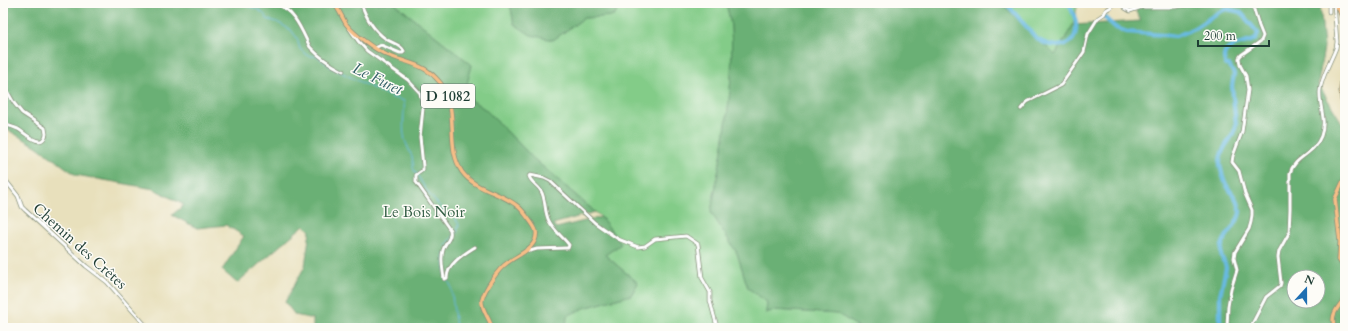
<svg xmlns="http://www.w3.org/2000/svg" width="1348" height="331" viewBox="0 0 1348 331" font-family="Cardo,serif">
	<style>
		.green { fill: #83cc88; stroke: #51845e }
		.forest { fill: #6ab074; stroke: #447654; fill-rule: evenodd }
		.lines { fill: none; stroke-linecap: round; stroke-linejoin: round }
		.stream { stroke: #67bae3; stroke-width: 1 }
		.river { stroke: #67bae3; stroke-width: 4 }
		.minor-casing { stroke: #848e78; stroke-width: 4.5 }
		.major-casing { stroke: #848e78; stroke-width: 5 }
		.minor { stroke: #fff; stroke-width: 3 }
		.major { stroke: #f6be87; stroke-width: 3.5 }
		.labels { text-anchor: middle; stroke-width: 3; stroke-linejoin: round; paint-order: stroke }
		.shield { fill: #fdfcf7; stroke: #62766e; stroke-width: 1 }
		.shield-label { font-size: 14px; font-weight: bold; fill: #1f3d34 }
		.park-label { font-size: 15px; fill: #386149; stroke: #fdfcf7 }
		.street-label { font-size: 15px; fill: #1f3d34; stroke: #fdfcf7 }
		.water-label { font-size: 16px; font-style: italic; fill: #356269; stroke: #fdfcf7 }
	</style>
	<rect width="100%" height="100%" fill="#fdfcf7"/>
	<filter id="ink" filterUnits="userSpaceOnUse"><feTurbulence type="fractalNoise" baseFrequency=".025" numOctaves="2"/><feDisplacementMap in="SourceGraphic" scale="8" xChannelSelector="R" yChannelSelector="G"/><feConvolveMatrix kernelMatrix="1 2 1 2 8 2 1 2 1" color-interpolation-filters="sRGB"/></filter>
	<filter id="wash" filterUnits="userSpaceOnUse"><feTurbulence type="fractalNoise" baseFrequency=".012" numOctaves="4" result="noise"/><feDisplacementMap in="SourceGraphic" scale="16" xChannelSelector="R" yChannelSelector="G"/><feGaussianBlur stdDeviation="0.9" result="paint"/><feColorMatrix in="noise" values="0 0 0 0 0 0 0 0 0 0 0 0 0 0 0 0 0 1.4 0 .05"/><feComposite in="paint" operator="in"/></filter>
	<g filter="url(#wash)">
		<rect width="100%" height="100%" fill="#e8e0bc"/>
		<path class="green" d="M394,3H510L514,24L553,40L584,18L614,16L623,3H726C728,11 730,19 731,27C735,90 722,151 711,212L737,253L748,288L767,302L766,313L775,310L838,314L860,328H566L567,316L584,308L631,295L638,283L605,255L621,244L601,217L534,159L486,110L464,95L472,65Z
			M1001,3H1078L1073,25L1055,55Z"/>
		<path class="forest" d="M3,3H394L472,65L464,95L486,110L534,159L595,212L553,224L556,228L601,217L621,244L605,255L638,283L631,295L584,308L567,316L566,328H313V319L295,315L285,302L305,266L310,231L304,225L237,283L222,270L244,236L226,225L197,228L172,215L184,205L154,189L76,175L36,146L8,130L3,133Z
			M510,3H623L614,16L584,18L553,40L531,35L514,24Z
			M726,3H1001L1055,55L1073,25L1141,21L1136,12L1138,3H1320L1324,47L1318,84L1345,128V328H860L838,314L775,310L766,313L767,302L748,288L737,253L711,212C722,151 735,90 731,27C730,19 728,11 726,3ZM1294,277H1318V301H1294Z"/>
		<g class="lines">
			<path class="stream" d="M240,3C249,8 263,8 267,19L277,22L291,30L297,38L300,49L308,56H317L332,68L391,97L404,101C405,112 402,124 404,135C405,146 415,156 413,168L428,193L444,211L454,216L459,225L457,232L446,246
				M444,253L446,277L451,286L456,328"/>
			<path class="river" d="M1006,3L1037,39C1053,49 1078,50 1076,24C1076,17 1071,10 1069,3
				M1104,17L1116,28L1127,32L1176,36L1193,29L1219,12L1227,9L1240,12L1243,15L1258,33L1256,39C1245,45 1216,44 1226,65H1229L1234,74L1232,86L1236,125C1234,140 1219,146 1220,165C1221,170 1223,177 1225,182C1229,192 1241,201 1240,212C1238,228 1220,236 1221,254C1221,259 1226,262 1226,268L1220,295V328"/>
		</g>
	</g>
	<g filter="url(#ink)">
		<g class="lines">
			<defs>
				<path id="minor" d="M275,3C295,11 301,29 310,47C320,58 331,65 343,71
					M361,3C366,18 373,30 386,39C392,43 402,45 404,51L403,53H400L381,45L375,48
					M1124,3L1125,8L1130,11L1142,7H1175L1199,3
					M1329,3V12
					M1344,3L1345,10
					M349,28L358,41L367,51L408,80L420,93L423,108L420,137L423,166V170L416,175V182L450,230C452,239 445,242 443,250C440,260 443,269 444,279L447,278C447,264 464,254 475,247
					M3,84L14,103L22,113L45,128L46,134C42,150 26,134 18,129C13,127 9,125 3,125
					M1021,109L1027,102L1061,85L1084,52L1088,34L1098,18L1104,14L1106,10L1111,7L1113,3
					M3,177L18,196L22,207L25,210L86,266L107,282L148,328
					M527,249L530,251L537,249L565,248H568L569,245C563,237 554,231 549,221C544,212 546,199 541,191C538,185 531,183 529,176L530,175L544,178L550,181L595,223L618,239L638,247L645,246L655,239L686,236L698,244L702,278L710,292V301L716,323V328
					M3,327V328
					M1227,328L1228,306L1231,289L1237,270L1234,258L1235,252L1249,229L1251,222L1252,215V210L1245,194L1239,171L1232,162L1233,156L1242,132L1248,90L1246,76L1240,65L1239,58L1241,55L1261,41L1263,36L1259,26L1252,3
					M1250,328L1266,297L1280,286L1281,283L1278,257L1279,251L1289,233L1290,209V173C1295,156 1314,155 1321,136C1327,119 1319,108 1320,91C1321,78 1331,61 1336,48L1337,42L1334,3"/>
				<path id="major" d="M334,3C339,10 342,17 346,24C355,35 374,49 387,55C404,62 423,64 436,78C463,104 443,144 462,172C475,190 500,192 516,205C521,208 525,214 528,218C531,222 535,227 536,231C539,248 517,255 507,263C498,269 484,290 482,300C480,307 490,319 492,328
					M1336,3L1343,19L1344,62L1341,90L1342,100L1345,105
					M1345,177L1335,199L1340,242L1339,260L1345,269
					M1335,328C1329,316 1338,307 1345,298"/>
			</defs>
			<use href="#minor" class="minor-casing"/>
			<use href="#major" class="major-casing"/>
			<use href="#minor" class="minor"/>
			<use href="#major" class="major"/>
		</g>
	</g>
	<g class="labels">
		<rect class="shield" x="421" y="84" width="54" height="24" rx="3"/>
		<g class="shield-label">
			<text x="448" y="101">D 1082</text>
		</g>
		<g class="park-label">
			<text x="424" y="217">Le Bois Noir</text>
		</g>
		<g class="street-label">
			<text transform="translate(80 246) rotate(42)" y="5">Chemin des Crêtes</text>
		</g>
		<g class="water-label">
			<text transform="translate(378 78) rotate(26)" y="6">Le Furet</text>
		</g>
	</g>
	<rect width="1348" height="331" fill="none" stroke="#fdfcf7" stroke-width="16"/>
	<g transform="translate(1306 289) rotate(21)"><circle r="19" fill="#fdfcf7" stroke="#a4b0a9"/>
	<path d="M0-3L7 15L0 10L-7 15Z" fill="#1f6fb2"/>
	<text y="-6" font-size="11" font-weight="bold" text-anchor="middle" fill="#1f3d34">N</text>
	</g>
	<path d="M1198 40v6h71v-6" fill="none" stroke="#1f3d34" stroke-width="2"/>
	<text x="1204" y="40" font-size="12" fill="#1f3d34" stroke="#fdfcf7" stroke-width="3" paint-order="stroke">200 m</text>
</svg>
